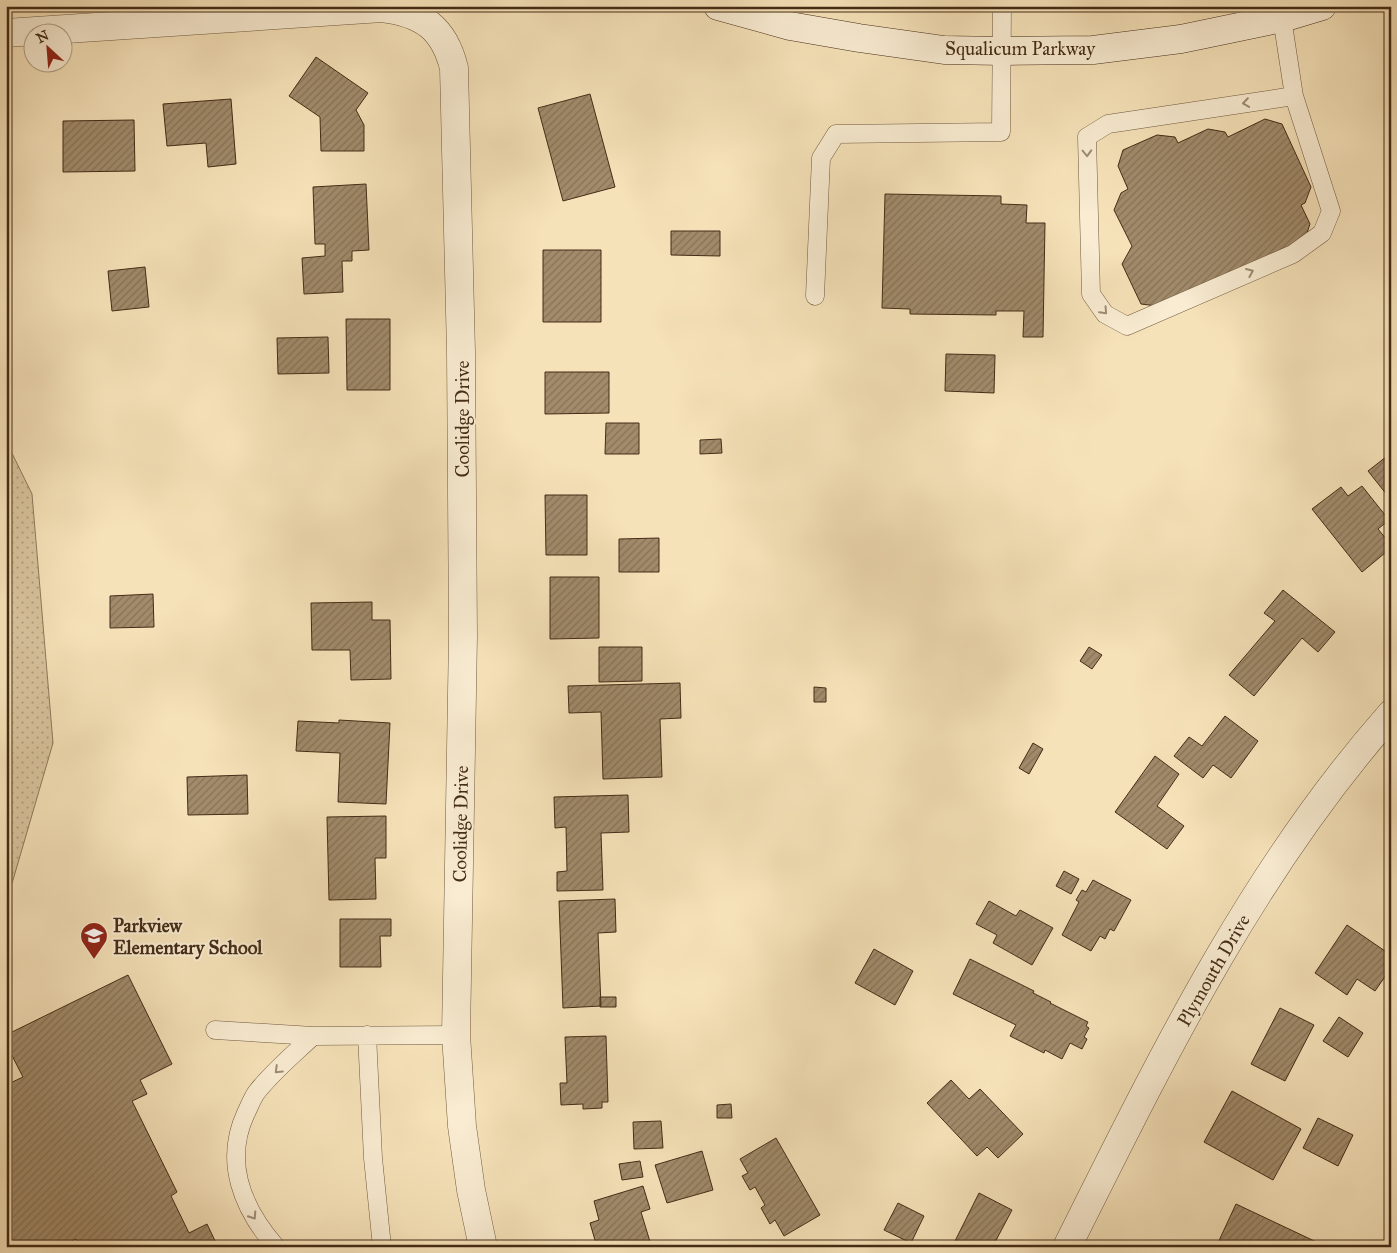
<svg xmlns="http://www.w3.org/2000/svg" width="1397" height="1253" viewBox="0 0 1397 1253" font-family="'IM FELL Great Primer',serif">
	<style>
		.park { fill: url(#park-dots); stroke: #8e785a }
		.building { fill: url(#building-hatch); stroke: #442c16 }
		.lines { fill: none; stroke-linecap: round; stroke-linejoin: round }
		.lane-casing { stroke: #705a3f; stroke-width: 19 }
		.street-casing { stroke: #705a3f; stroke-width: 29 }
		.secondary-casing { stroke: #442c16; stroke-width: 29 }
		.lane { stroke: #f9ecd2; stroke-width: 18 }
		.street { stroke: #f9ecd2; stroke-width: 28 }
		.secondary { stroke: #f9ecd2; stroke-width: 28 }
		.oneway { stroke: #9e8c74 }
		.labels { text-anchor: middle; stroke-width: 4; stroke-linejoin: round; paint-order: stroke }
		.street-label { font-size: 19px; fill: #442c16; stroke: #f9ecd2 }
		.poi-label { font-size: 19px; font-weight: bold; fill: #442c16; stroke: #f9ecd2; text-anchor: start }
	</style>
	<defs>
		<pattern id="park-dots" width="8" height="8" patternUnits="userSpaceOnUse" patternTransform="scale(1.25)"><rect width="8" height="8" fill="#d8c39d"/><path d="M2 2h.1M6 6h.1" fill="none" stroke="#b19f7f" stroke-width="1.8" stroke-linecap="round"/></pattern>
		<pattern id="building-hatch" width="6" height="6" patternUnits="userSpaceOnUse" patternTransform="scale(1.25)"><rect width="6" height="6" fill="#a18b6b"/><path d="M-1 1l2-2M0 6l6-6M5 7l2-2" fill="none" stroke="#857257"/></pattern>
	</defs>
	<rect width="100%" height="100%" fill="#f6e2b9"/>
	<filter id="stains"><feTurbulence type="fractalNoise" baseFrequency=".004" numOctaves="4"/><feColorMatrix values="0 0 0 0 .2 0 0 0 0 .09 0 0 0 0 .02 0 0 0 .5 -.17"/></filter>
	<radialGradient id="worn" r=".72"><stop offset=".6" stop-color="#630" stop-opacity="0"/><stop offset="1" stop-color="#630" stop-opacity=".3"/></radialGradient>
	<path class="park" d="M6,441L32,494L53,743L6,904Z"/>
	<path class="building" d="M316,57L368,93L356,110L364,125V151H321L320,117L289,96Z
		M590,94L615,187L563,201L538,108Z
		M231,99L236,164L208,167L206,143L167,146L163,104Z
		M1265,119L1282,124L1311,187L1305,203L1301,205L1310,224L1305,239L1157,306L1141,304L1122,264L1132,246L1114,210L1121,193L1128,189L1118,166L1123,150L1157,135L1175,137L1178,143L1208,129L1225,132L1228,137Z
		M134,120L135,171L63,172V121Z
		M366,184L369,250L352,251V261H342L343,292L304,294L302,258L325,256V244H315L313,187Z
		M885,194L1001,196V204L1027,205L1026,223H1045L1043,337H1023L1024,311H996V315L910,314V309L882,308Z
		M671,231H720V256L671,255Z
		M543,250H601V322H543Z
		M145,267L149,307L112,311L108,271Z
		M346,319H390V390H347Z
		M328,337L329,373L278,374L277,338Z
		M946,354L995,355L994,393L945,391Z
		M545,372H609V413L545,414Z
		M606,423H639V454H605Z
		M721,439L722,453L700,454V440Z
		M1391,453V500L1368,471Z
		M1362,486L1389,520L1378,529L1391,545V548L1362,572L1312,509L1341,487L1348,496Z
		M545,495H587V555H546Z
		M659,538V572H619V539Z
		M550,577H599V638L550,639Z
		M1283,590L1335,632L1318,652L1302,638L1254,696L1229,675L1275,621L1264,613Z
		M153,594L154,627L110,628V596Z
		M372,602V620H390L391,679L351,680L350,650H312L311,603Z
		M599,647H642V681L599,682Z
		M1089,647L1102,655L1092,669L1080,661Z
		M680,683L681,718L660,719L662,777L603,779L601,712L569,713L568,686Z
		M814,687L826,688V702H814Z
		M1225,716L1258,741L1231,778L1213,765L1203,778L1174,756L1189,737L1202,746Z
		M339,720L390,723L386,804L338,802L340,753L296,751L298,721L339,723Z
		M1033,743L1043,749L1029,774L1019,768Z
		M1155,756L1179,774L1157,806L1184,826L1167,849L1115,812Z
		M247,775L248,814L188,815L187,777Z
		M628,795L629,832L601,833L603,890L557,891V872L567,871L566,827L555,828L554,797Z
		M386,816V858H375L376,899L329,900L327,817Z
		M1064,871L1079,879L1071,894L1056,886Z
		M1093,880L1131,900L1114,931L1110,929L1105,939L1100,936L1091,951L1062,935L1079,902L1076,900L1082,890L1086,892Z
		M615,899L616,932L598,933L601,1006L563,1008L559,901Z
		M989,901L1016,916L1020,910L1053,928L1032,965L993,943L997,935L976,924Z
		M340,919H391V936H380L381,967H340Z
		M1347,925L1385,951L1391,942V968L1375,991L1357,979L1347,995L1315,973Z
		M874,949L913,971L895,1005L855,983Z
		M970,959L1034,991L1033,993L1051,1002L1050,1003L1088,1022L1086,1026L1089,1028L1084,1037L1087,1039L1082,1049L1070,1043L1062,1059L1045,1050L1044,1053L1010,1036L1016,1025L953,994Z
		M128,975L172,1064L140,1080L147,1094L132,1101L177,1192L171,1196L189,1233L207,1224L218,1247H80L76,1239L61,1247H6V1085L23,1077L6,1044V1035Z
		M600,997H616V1007H600Z
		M1280,1008L1314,1025L1285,1081L1251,1064Z
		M1339,1017L1363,1033L1348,1057L1323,1041Z
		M606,1036L608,1102H602V1108L583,1109V1104L561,1105L560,1083H567L565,1037Z
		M951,1080L969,1099L980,1089L1023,1134L998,1158L987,1147L977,1156L927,1103Z
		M1232,1091L1301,1129L1273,1180L1204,1142Z
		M731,1104L732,1118H717V1105Z
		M1318,1118L1353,1135L1338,1166L1303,1148Z
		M661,1121L663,1148L634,1149L633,1122Z
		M776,1138L820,1215L784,1236L775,1220L770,1224L761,1208L765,1205L755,1187L750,1190L742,1176L748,1173L740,1159Z
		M702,1151L713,1190L667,1203L655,1165Z
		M640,1161L643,1177L622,1180L619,1164Z
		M643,1186L650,1209L641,1212L651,1245L645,1247H597L590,1223L599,1220L594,1201Z
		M979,1193L1012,1210L993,1246L989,1244L988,1247H966L955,1241Z
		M898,1203L924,1216L911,1243L884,1230Z
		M1236,1204L1327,1247H1216Z"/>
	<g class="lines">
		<defs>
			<path id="lane" d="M1282,18L1294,96L1331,211L1322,233L1293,254L1127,326L1105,314L1091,294L1087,137L1108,124L1294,96
				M815,296L821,158L836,134L1001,132L1002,6
				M215,1030L313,1036L456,1035
				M367,1035L373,1158L382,1247
				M276,1247C243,1209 223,1162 246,1113C249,1107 252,1099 256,1093C272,1072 294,1054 313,1036"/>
			<path id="street" d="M6,33L382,8C423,13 444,28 454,68L461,352L463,636L456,1035L462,1126L471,1190L483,1247
				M1067,1247C1160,1061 1252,871 1391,714"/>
			<path id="secondary" d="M718,6L790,26L859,38L944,50L1003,51L1093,50L1181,39L1282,18L1322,6"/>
		</defs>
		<use href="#lane" class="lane-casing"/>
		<use href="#street" class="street-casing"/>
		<use href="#secondary" class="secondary-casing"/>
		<use href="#lane" class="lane"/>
		<use href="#street" class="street"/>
		<use href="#secondary" class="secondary"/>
	</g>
	<defs><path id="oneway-chevron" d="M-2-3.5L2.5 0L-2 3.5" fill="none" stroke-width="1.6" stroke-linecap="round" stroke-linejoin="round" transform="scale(1.25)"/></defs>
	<g class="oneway">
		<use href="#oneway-chevron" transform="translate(1246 103) rotate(172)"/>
		<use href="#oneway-chevron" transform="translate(1087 153) rotate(88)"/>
		<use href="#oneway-chevron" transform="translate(1250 272) rotate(-23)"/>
		<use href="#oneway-chevron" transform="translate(1104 311) rotate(47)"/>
		<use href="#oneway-chevron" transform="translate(278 1070) rotate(136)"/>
		<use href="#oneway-chevron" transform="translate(253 1216) rotate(57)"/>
	</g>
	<defs>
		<symbol id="school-pin" viewBox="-11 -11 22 30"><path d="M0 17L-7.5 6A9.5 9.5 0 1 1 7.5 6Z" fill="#8f2418" stroke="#f9ecd2"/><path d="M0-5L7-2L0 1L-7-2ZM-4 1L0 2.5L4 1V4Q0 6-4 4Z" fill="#fff"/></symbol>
	</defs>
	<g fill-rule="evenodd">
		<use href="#school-pin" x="78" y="920" width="32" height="43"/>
	</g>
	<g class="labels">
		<g class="street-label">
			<text x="1020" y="55">Squalicum Parkway</text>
			<text transform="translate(462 419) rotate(-90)" y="7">Coolidge Drive</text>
			<text transform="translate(460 824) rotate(-89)" y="7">Coolidge Drive</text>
			<text transform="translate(1213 970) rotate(-60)" y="7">Plymouth Drive</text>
		</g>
		<g class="poi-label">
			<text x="113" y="932">Parkview<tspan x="113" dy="22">Elementary School</tspan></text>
		</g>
	</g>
	<rect width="1397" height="1253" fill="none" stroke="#f6e2b9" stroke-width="25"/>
	<rect x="8" y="8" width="1382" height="1238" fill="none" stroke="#442c16" stroke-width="2.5"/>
	<rect x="12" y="12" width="1372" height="1228" fill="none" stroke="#442c16"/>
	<g transform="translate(48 48) rotate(334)"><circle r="24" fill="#f9ecd2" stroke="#b19f87"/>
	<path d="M0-4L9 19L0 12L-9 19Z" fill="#8f2418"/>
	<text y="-8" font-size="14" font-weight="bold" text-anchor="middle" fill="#442c16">N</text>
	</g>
	<rect width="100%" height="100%" filter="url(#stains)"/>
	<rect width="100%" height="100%" fill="url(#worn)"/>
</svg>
